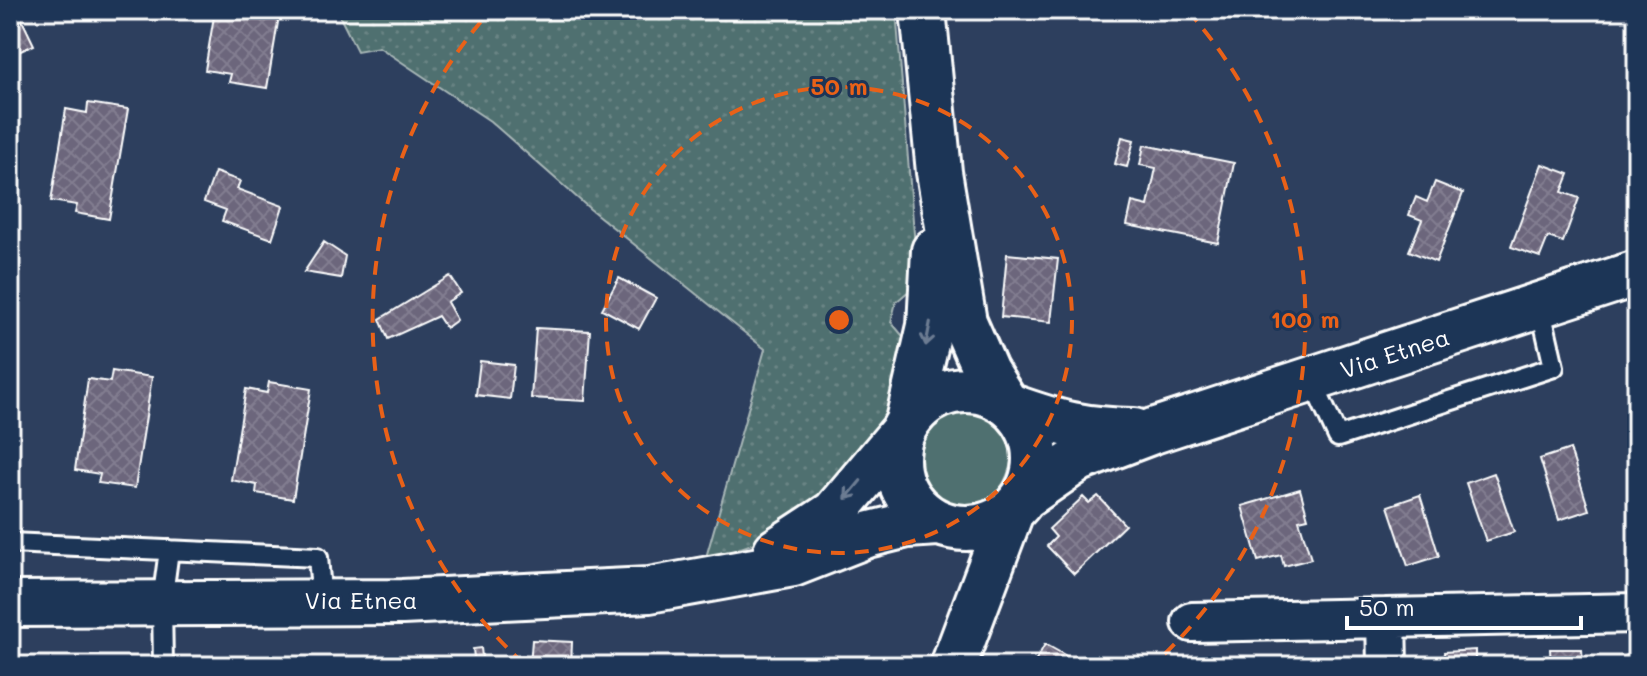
<svg xmlns="http://www.w3.org/2000/svg" width="1647" height="676" viewBox="0 0 1647 676" font-family="Mali,sans-serif">
	<style>
		.grass { fill: url(#grass-dots); stroke: #a8b7b7; stroke-width: 2 }
		.garden { fill: #506f6f; stroke: #a8b7b7; stroke-width: 2 }
		.building { fill: url(#building-cross-hatch); stroke: #fff; stroke-width: 2 }
		.lines { fill: none; stroke-linecap: round; stroke-linejoin: round }
		.lane-casing { stroke: #fff; stroke-width: 24 }
		.street-casing { stroke: #fff; stroke-width: 44 }
		.secondary-casing { stroke: #fff; stroke-width: 50 }
		.lane { stroke: #1d3557; stroke-width: 18 }
		.street { stroke: #1d3557; stroke-width: 38 }
		.secondary { stroke: #1d3557; stroke-width: 44 }
		.oneway { stroke: #6c7c92 }
		.ring { fill: none; stroke: #e96118; stroke-width: 4; stroke-dasharray: 14 10 }
		.labels { text-anchor: middle; stroke-width: 6; stroke-linejoin: round; paint-order: stroke }
		.street-label { font-size: 24px; fill: #fff; stroke: #1d3557 }
		.centre { fill: #e96118; stroke: #1d3557; stroke-width: 4 }
		.ring-label { font-size: 24px; text-anchor: middle; font-weight: bold; fill: #e96118; stroke: #1d3557; stroke-width: 6; stroke-linejoin: round; paint-order: stroke }
	</style>
	<defs>
		<pattern id="grass-dots" width="8" height="8" patternUnits="userSpaceOnUse" patternTransform="scale(2)"><rect width="8" height="8" fill="#506f6f"/><path d="M2 2h.1M6 6h.1" fill="none" stroke="#6a8585" stroke-width="1.8" stroke-linecap="round"/></pattern>
		<pattern id="building-cross-hatch" width="8" height="8" patternUnits="userSpaceOnUse" patternTransform="scale(2)"><rect width="8" height="8" fill="#6c667c"/><path d="M0 0l8 8M0 8l8-8" fill="none" stroke="#827d90"/></pattern>
	</defs>
	<rect width="100%" height="100%" fill="#2d3f5e"/>
	<filter id="ink" filterUnits="userSpaceOnUse"><feTurbulence type="fractalNoise" baseFrequency=".0125" numOctaves="2"/><feDisplacementMap in="SourceGraphic" scale="16" xChannelSelector="R" yChannelSelector="G"/><feConvolveMatrix kernelMatrix="1 2 1 2 8 2 1 2 1" color-interpolation-filters="sRGB"/></filter>
	<g filter="url(#ink)">
		<path class="grass" d="M342,10H896L918,283L896,302L891,322L912,347L890,417L838,487L763,540L705,561L765,349L590,209L490,121L379,47L357,51L338,13Z"/>
		<path class="garden" d="M957,411C1055,403 1005,542 938,505C893,480 917,427 957,411Z"/>
		<path class="building" d="M215,10H280L267,88L229,82L231,74L205,70Z
			M22,20L34,45L14,54L10,45V26Z
			M88,103L128,109L109,219L75,213L77,205L51,201L66,109L87,113Z
			M1122,137L1134,140L1127,167L1115,164Z
			M1144,145L1234,163L1218,243L1127,225L1132,202L1148,206L1156,168L1140,165Z
			M1542,164L1569,174L1562,192L1579,198L1563,242L1548,237L1540,257L1511,247Z
			M215,172L240,181L237,189L283,206L272,239L222,221L226,210L204,202Z
			M1435,182L1463,193L1436,262L1409,251L1422,220L1409,215L1416,197L1427,202Z
			M324,242L345,256L341,278L304,272Z
			M1007,254L1058,259L1051,322L1001,317Z
			M450,276L461,293L447,302L457,320L446,328L438,316L388,339L380,319Z
			M619,278L656,298L639,329L602,309Z
			M536,328L590,331L585,401L531,398Z
			M480,361L514,365L510,399L476,395Z
			M112,371L152,377L135,488L98,483L100,474L75,470L88,379L110,382Z
			M269,382L311,389L293,499L256,493L257,485L231,480L246,389L267,393Z
			M1570,449L1589,510L1559,520L1540,459Z
			M1494,473L1514,532L1486,541L1466,483Z
			M1300,489L1308,518L1299,520L1311,559L1284,566L1281,555L1258,561L1242,506Z
			M1420,495L1439,556L1408,566L1388,506Z
			M1098,496L1125,525L1074,574L1047,546L1056,537L1049,529L1083,497L1089,503Z
			M532,640L572,642L571,666H530Z
			M1045,644L1079,663L1077,666H1033Z
			M481,648L483,666H475L473,649Z
			M1550,649H1582L1583,666H1551Z
			M1475,650V666H1445L1444,652Z
			M1631,650L1637,654V666H1622Z
			M1331,655V666H1302V656Z"/>
		<g class="lines">
			<defs>
				<path id="lane" d="M1312,381L1338,437L1554,367L1540,306
					M10,543L318,557L322,602
					M163,666L162,602L169,550"/>
				<path id="street" d="M1386,618L1387,666
					M1192,622L1637,613"/>
				<path id="secondary" d="M923,10L939,172L964,322L986,372L1004,401
					M897 459a69 69 0 1 1 138 0a69 69 0 1 1-138 0Z
					M1012,407C1060,424 1083,430 1134,431
					M908,421L930,326L934,251
					M1024,497L1079,459L1153,431L1637,273
					M776,551L834,513L903,431
					M10,604L402,602L649,590L793,564L867,535L907,525L938,523
					M953,666L1011,512"/>
			</defs>
			<use href="#lane" class="lane-casing"/>
			<use href="#street" class="street-casing"/>
			<use href="#secondary" class="secondary-casing"/>
			<use href="#lane" class="lane"/>
			<use href="#street" class="street"/>
			<use href="#secondary" class="secondary"/>
		</g>
		<defs><path id="oneway-shaft" d="M-6 0H5M1.5-3L5.5 0L1.5 3" fill="none" stroke-width="1.6" stroke-linecap="round" stroke-linejoin="round" transform="scale(2)"/></defs>
		<g class="oneway">
			<use href="#oneway-shaft" transform="translate(928 334) rotate(101)"/>
			<use href="#oneway-shaft" transform="translate(853 490) rotate(130)"/>
		</g>
	</g>
	<g class="ring">
		<circle cx="839" cy="320" r="233"/>
		<path d="M524 664A466 466 0 0 1 490 11M1188 11A466 466 0 0 1 1154 664"/>
	</g>
	<g class="labels">
		<g class="street-label">
			<text transform="translate(1395 354) rotate(-18)" y="8">Via Etnea</text>
			<text x="361" y="609">Via Etnea</text>
		</g>
	</g>
	<circle cx="839" cy="320" r="12" class="centre"/>
	<g class="ring-label">
		<text x="839" y="95">50 m</text>
		<text x="1305" y="328">100 m</text>
	</g>
	<rect width="1647" height="676" fill="none" stroke="#1d3557" stroke-width="40"/>
	<rect x="20" y="20" width="1607" height="636" fill="none" stroke="#fff" stroke-width="3" filter="url(#ink)"/>
	<path d="M1347 616v12h234v-12" fill="none" stroke="#ffffff" stroke-width="4"/>
	<text x="1359" y="616" font-size="24" fill="#ffffff" stroke="#1d3557" stroke-width="6" paint-order="stroke">50 m</text>
</svg>
